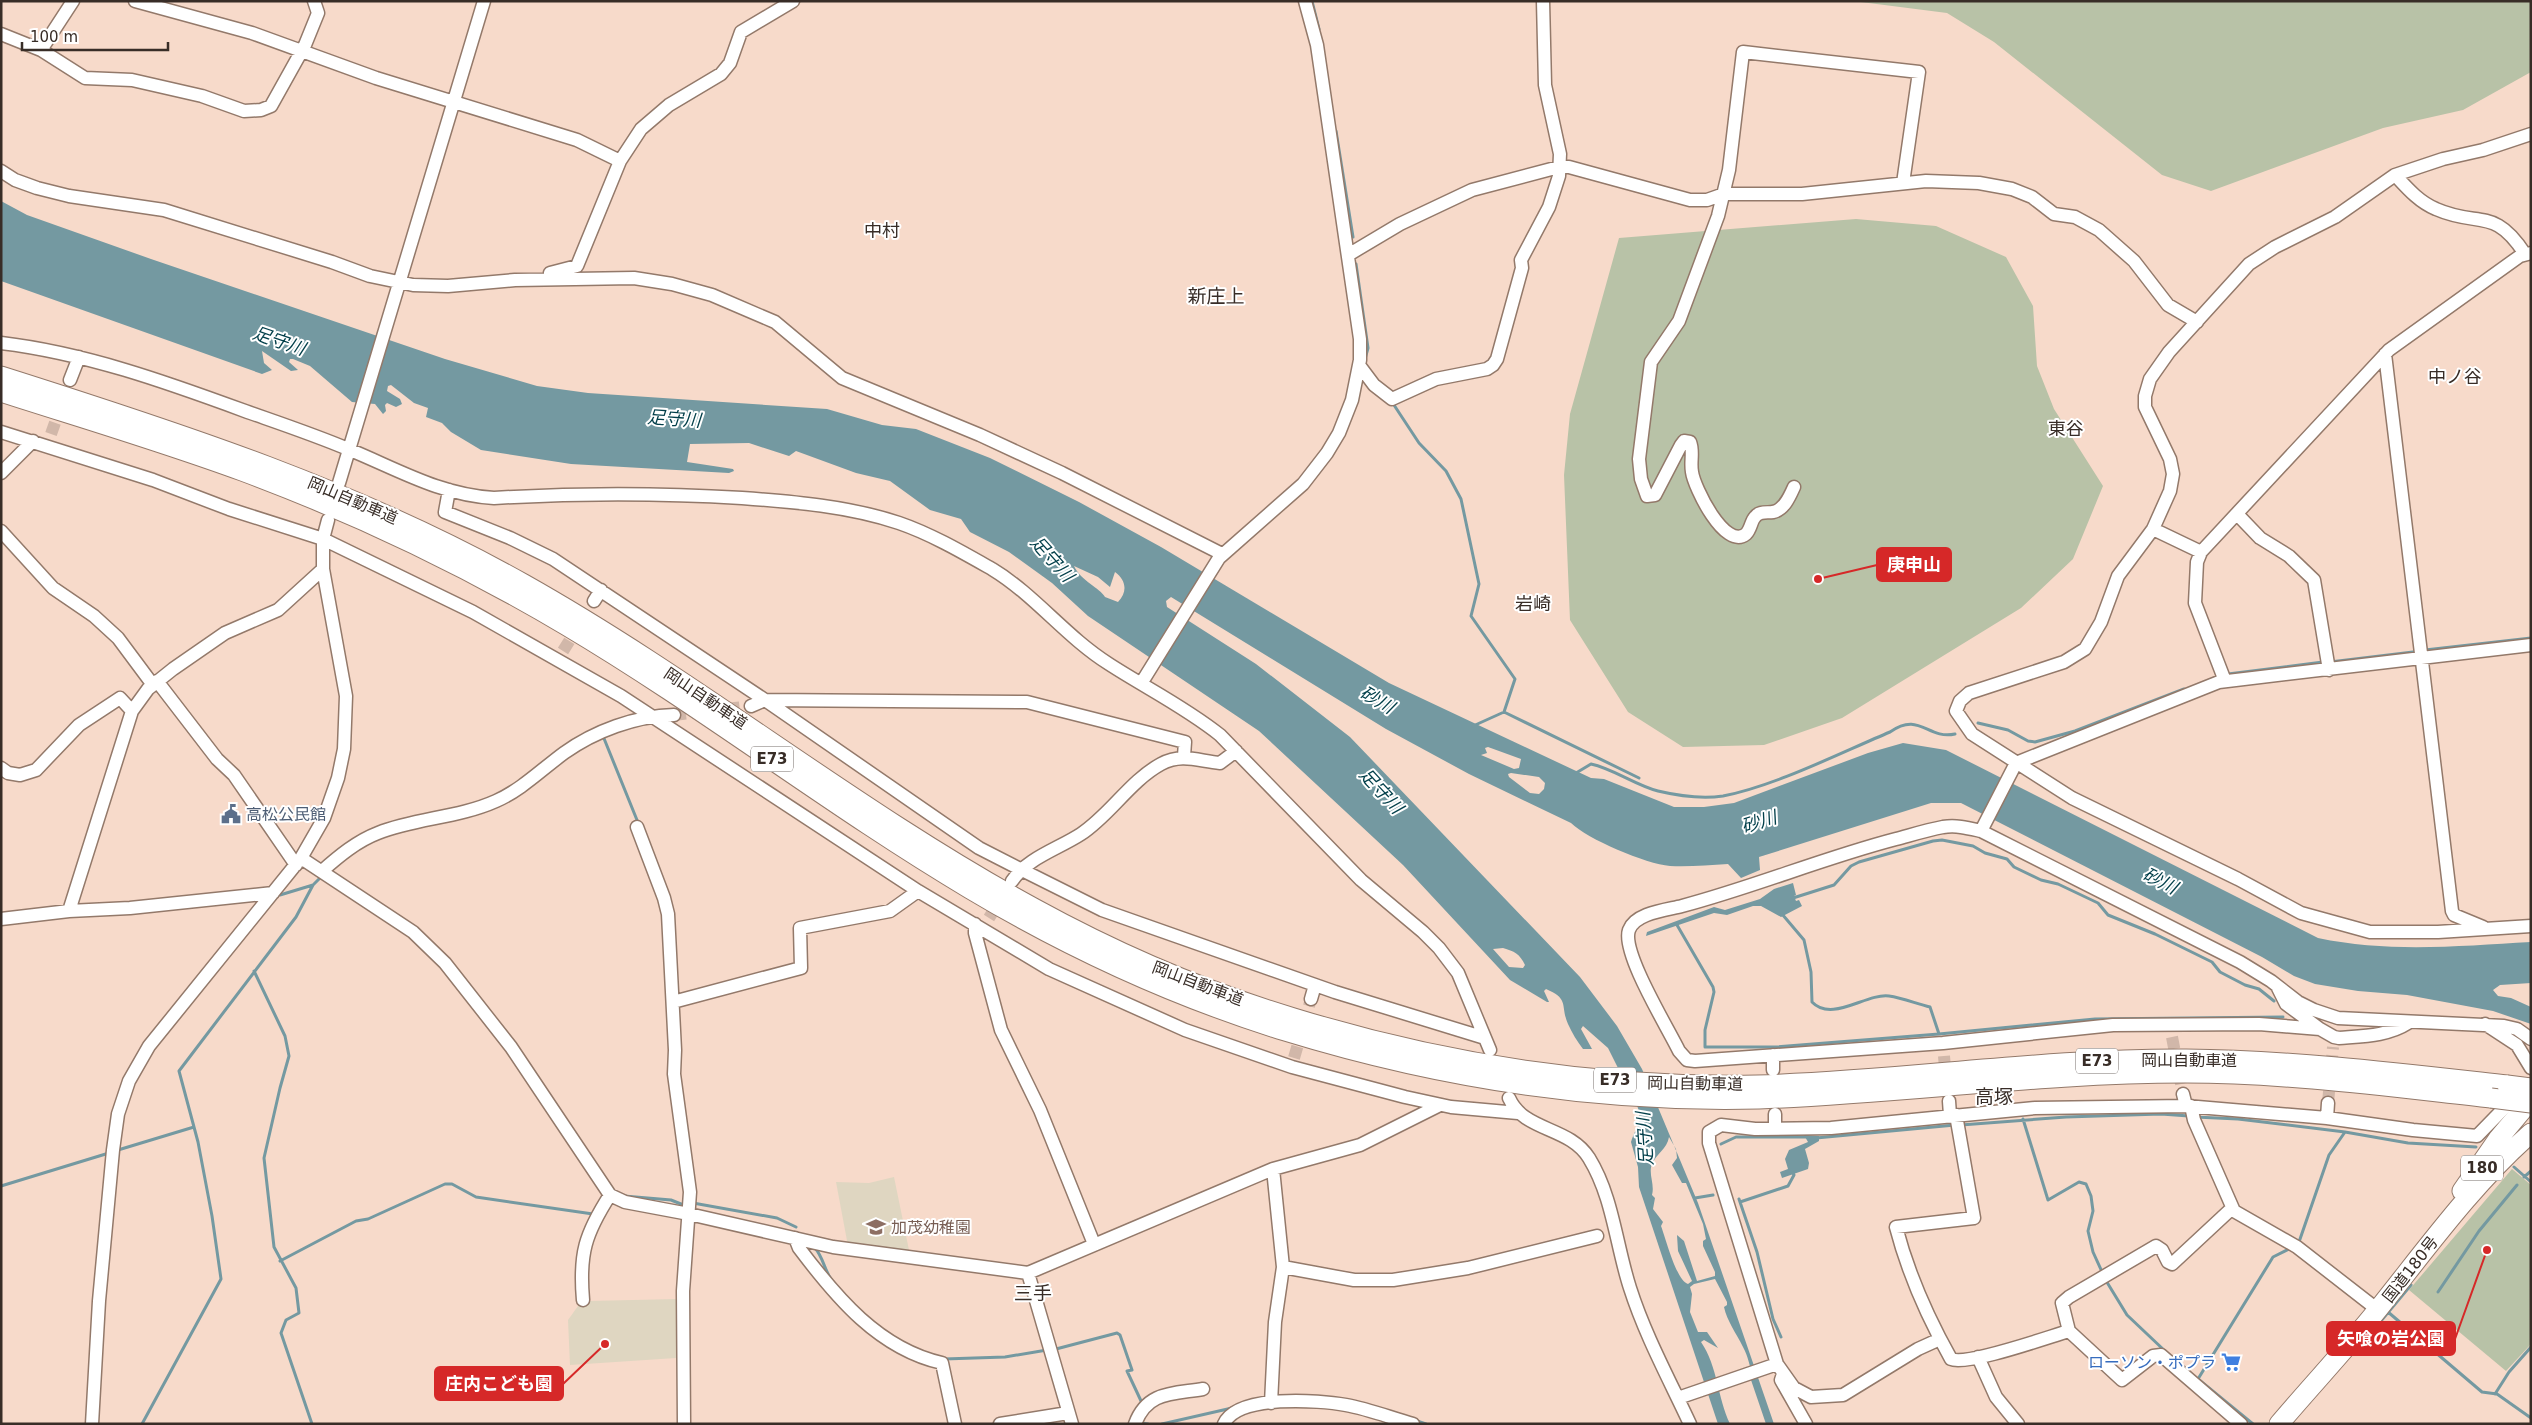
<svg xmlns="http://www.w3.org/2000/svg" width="2532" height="1425" viewBox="0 0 2532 1425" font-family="'DejaVu Sans','Noto Sans JP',sans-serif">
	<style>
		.education { fill: #dfd6c1 }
		.green { fill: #b8c2a7 }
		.water { fill: #7499a1; fill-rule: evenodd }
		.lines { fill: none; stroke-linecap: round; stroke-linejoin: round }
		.stream { stroke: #7499a1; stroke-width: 3 }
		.minor-tunnel { stroke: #d1b7a9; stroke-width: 12; stroke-dasharray: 12 6; stroke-linecap: butt }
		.minor-casing { stroke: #93796a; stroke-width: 15 }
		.highway-casing { stroke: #93796a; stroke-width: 21 }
		.minor { stroke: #fff; stroke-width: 12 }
		.highway { stroke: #fff; stroke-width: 19 }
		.highway-bridge-casing { stroke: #93796a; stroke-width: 21; stroke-linecap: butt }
		.highway-bridge { stroke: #fff; stroke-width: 19 }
		.labels { text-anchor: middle; stroke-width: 4; stroke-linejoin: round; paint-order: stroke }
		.shield { fill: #fff; stroke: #746c68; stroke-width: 1 }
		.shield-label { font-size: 15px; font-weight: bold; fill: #382d27 }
		.street-label { font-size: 16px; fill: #382d27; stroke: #fff }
		.service-label { font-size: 16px; fill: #4e5e75; stroke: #fff; text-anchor: start }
		.education-label { font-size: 16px; fill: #785e54; stroke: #fff; text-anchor: start }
		.shop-label { font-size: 16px; fill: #366cbe; stroke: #fff; text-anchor: end }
		.neighbourhood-label { font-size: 18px; fill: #382d27; stroke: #fff }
		.water-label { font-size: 18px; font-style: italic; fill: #013e49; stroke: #fff }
		.quarter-label { font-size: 19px; fill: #382d27; stroke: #fff }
		.leader { fill: none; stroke: #d62828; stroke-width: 2 }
		.callout-dot { fill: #d62828; stroke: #fff; stroke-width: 2 }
		.callout { fill: #d62828; stroke: #d62828; stroke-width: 2 }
		.callout-label { font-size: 18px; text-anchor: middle; font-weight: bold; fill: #fff }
	</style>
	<rect width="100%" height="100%" fill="#f7daca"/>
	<path class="education" d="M894,1177L910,1255L848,1246L836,1182L869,1183Z
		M676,1299V1358L570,1365L568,1320L578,1306L589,1301Z"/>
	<path class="green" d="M1853,1H2531V72L2463,110L2383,128L2211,191L2162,175L1994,42L1947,13Z
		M1856,219L1936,226L2006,257L2033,306L2037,366L2054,409L2103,486L2073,559L2021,608L1842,718L1764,745L1683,747L1628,712L1570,620L1564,475L1570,414L1619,238Z
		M2512,1169L2531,1185V1344L2506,1371L2409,1290Z"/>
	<path class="water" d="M1,201L27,215L151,259L445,359L537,386L588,393L827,409L882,425L916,429L990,458L1079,502L1161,547L1389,683L1591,778L1604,779L1674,807H1704L1734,803L1868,753L1903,743L1946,750L2318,938C2389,953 2459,946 2531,942V983L2500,985L2493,990L2498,996L2511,998L2531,1007V1024L2493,1011L2407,995L2358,991L2315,984L2294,976L2262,957L1961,803H1931L1759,857L1760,870L1741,878L1728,864C1709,865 1689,867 1670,866C1646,864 1587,839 1571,823L1469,774L1386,729L1171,597L1166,601L1167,607L1256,664L1350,737L1580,977L1617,1026L1642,1069L1698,1203L1774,1424H1766L1751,1380L1753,1377C1750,1367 1748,1356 1743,1347C1736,1333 1727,1321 1724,1307L1727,1305V1302L1715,1279L1694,1284L1690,1287L1692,1294L1690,1312L1698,1332H1707L1718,1348L1704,1340L1701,1342C1718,1367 1717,1397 1730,1424H1718L1639,1187L1638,1167L1631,1142C1635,1128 1642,1126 1638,1108L1608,1048L1583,1026L1581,1029L1592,1049H1583C1577,1041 1572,1033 1568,1024C1560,1006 1570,999 1546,989L1544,991L1549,1002H1547L1510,980L1403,865L1259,731L1088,616L1052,583L1009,552L970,532L961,519L930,510L890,481L856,473L796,451L789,456L749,443L690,444L687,462L733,469L734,471L729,473L571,464L481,450L451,432L442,423L426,417L428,408L414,403L391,385L388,386L387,391L400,399L402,404L396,407L387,403L385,405L386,411L383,414L375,404L352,402L310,366L293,359H290L289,362L298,370L291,371L262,351L264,363L272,370L262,374L1,281ZM1074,566L1098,577L1110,587L1115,572C1126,580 1128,592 1118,602L1105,597C1100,588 1081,581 1074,566ZM1488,747L1521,759L1519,768L1514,769L1481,755L1487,753L1485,748ZM1511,773L1539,777L1545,783L1544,789L1539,794L1530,793L1509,777L1508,774ZM1503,948C1514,951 1520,954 1525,965L1523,968L1509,967L1493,949ZM1669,1137L1676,1149L1677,1158L1672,1165L1682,1183H1686L1703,1224L1706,1239L1703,1241V1246L1715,1272V1276L1697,1281L1684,1241L1677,1235L1678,1251L1692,1281L1688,1284C1676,1280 1666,1239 1661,1226L1663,1222L1653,1209L1655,1198L1652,1195C1655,1184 1648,1174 1652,1164C1656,1154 1667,1149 1669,1137Z
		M1793,883L1796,895L1794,896L1796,901L1799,900L1802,906L1781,917L1761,906H1753L1727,915L1714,913L1646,936L1647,932L1714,907L1725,910L1760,899L1774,889Z
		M1804,1135L1819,1136V1141L1805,1149L1809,1163L1808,1169L1782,1178L1780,1172L1788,1169L1785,1159L1789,1150L1808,1142Z"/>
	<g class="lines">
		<path class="stream" d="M1312,1L1319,29
			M1336,131L1353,237
			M1356,264L1368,348L1365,359
			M1392,402L1419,443L1446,471L1461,499L1479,584L1471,616L1515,679L1504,712
			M2425,650L2531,638
			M2330,662L2413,652
			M2228,674L2323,662
			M1978,723L2008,730L2028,741L2035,742L2075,731L2184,689
			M1473,726L1504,712L1639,778
			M603,736L639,825
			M1576,773L1591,764C1614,769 1635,785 1658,791C1679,796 1702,799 1723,796C1775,786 1840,753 1890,732C1920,711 1927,740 1955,734
			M280,895L313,885L323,875
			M1793,898L1834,885L1851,866L1859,862L1933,841L1942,840L1973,846L1985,853L2007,859L2014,867L2041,880L2058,884L2098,903L2108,915L2155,934L2212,962L2220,972L2245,985L2259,989L2274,1001
			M1782,914L1804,940L1811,972L1812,1002C1832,1023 1866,993 1889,996C1903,998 1917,1004 1930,1007L1939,1034L2095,1019L2283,1017
			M1677,925L1713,987L1714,992L1705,1030V1047H1776L1939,1034
			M254,971L285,1036L289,1056L280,1088L264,1158L274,1247L296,1288L299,1313L286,1320L281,1333L312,1424
			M2195,1117L2238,1119L2345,1132L2329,1155L2299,1242
			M2023,1119L2048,1200L2079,1182L2086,1184L2091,1196L2093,1211L2088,1231L2093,1252L2103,1274
			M1961,1125L2066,1117L2161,1114L2189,1116
			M2345,1132L2408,1143L2476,1147
			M1816,1138L1955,1125
			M1721,1144L1736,1137H1808
			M118,1150L194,1127
			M2514,1167L2531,1182
			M2524,1177L2531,1171
			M1,1186L109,1153
			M624,1196L671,1200L686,1206
			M1695,1198L1713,1195
			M1739,1199L1740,1202L1788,1186L1794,1175L1793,1173
			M1740,1202L1757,1252L1773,1319L1781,1337
			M693,1203L777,1218L796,1227
			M815,1248C823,1257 824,1269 831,1279
			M280,1261L356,1221L368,1219L445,1184H452L476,1197L593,1214
			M2105,1279L2127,1315L2165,1351
			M2438,1292L2479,1231L2517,1185
			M2388,1312L2482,1392L2497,1394L2531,1418
			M2360,1346L2411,1285
			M1056,1349L1117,1333L1120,1335L1132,1370L1127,1371L1142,1403L1141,1405
			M944,1359L1005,1357L1047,1350
			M2495,1394L2509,1372L2531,1347
			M1417,1421L1426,1424
			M1139,1423L1148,1424
			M142,1424L221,1279L212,1216L198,1142L179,1071L296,917L313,885
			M1162,1424L1232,1408
			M2253,1424L2198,1379L2273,1257L2291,1248"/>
		<path class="minor-tunnel" d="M51,434L70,380
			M563,651L594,601
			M674,715L751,706
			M989,918L1000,900
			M2172,1037L2183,1094
			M1944,1056L1946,1079
			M1294,1058L1311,999
			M2328,1103L2333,1047"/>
		<defs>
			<path id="minor" d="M135,1L252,33L376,78L577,140L620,161
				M1,34L41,50L73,1
				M41,50L85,78L132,80L202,96L244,111L261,110L271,106L305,45L318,13L314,1
				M2531,134L2483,150L2443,159L2395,175L2335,217L2275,247L2249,264L2169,352L2150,379L2145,396V407L2170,459L2173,474L2170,491L2153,529L2118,576L2101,622L2085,649L2064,662L1969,693L1960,701L1956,711L1972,734L2072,798L2238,879L2301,913L2370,932H2438L2531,926
				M1,171L15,180L37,188L69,196L164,210L332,262L370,276L413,285L448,286L515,280L634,278L672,284L712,295L775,322L842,378L980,435L1062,473L1222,554
				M2395,175C2407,188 2419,202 2436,209C2479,228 2494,206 2525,254
				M1348,255L1400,224L1472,190L1559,167H1569L1690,200H1707L1724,194H1802L1926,181L1979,183L2012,189L2032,197L2054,214L2075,217L2099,230L2134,261L2168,305L2197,322
				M550,273L577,266L620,161L641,129L669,105L721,74L730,63L741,32L793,1
				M1,343C85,353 166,382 245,411C279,423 315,435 348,449C397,469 440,495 494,498C576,493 660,493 742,498C795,502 848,506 899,523C931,534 962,552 992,569C1035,595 1066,637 1109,664C1146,688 1185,707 1220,735L1361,880L1423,932L1439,948L1458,973L1490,1050
				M2385,354L2452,911L2454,915L2483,927
				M1359,365L1374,385L1392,399L1436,379L1487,369L1493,365L1497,359L1522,268L1521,260L1549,207L1559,176L1560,154L1545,85L1543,1
				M70,380L79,357
				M1,432L153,480L229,509L323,539L473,612L621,696L918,891L1049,969L1185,1030L1292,1067L1405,1097L1451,1107L1518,1113
				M1,473L33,441
				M339,483L484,1
				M1794,487C1790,496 1784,510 1773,512C1767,513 1759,511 1755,517C1751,521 1751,529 1746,534C1725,551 1694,487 1692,472C1690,462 1694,451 1690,442L1684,441L1681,445L1655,495L1647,496L1641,479L1639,459L1651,362L1679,321L1718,216L1729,170L1743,52L1919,72L1903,183
				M449,490L445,512L510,538L553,559L765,700L979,848L1020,869L1102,910L1335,992L1485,1038
				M2237,514L2260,538L2289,556L2314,580L2329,670
				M2153,529L2201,552
				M1,531L53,588L94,616L118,638L153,685
				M594,601L601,590
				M157,681L217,759L234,775L296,865
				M2225,681L2195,603L2197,562L2201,552L2389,350L2520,256L2531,253
				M1142,682L1219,558L1303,484L1327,453L1339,433L1352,400L1360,360V339L1317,45L1305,1
				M751,706L765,700L1027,702L1185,742L1184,756
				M1,768L8,773L20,775L36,770L79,725L120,698L132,711
				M637,827L664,898L668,914L675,1050L674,1074L690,1192L683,1291L684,1424
				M1981,831L2016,763L2219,682L2531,645
				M301,858L413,932L445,963L511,1047L610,1195L625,1202L689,1214L833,1247L1028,1273L1273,1169L1360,1145L1440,1105
				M322,871C339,856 357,841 378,833C416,818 458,818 496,801C521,790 541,770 564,753C595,731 635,716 674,715
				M1012,881C1027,858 1058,849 1081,834C1110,815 1130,781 1161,764C1182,753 1198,761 1220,763L1236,751
				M69,911L132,711L148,689L173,669L225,633L278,610L323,569
				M1,919L69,911L130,908L273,893
				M975,924V933L1001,1030L1040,1110L1094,1244
				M2278,988L2286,1004L2320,1029
				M1311,999L1315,985
				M673,1002L801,968L800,928L890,911L918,891
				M2408,1023C2388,1036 2363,1036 2339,1038L2334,1037L2320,1029L2259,1024L2113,1025L1943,1043L1695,1061L1687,1060L1679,1051C1668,1028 1621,952 1629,930C1635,913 1666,910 1682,906C1754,887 1823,858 1896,839C1911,835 1927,830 1943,827C1957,825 1968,828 1981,831L2240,962L2271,981L2298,1002L2314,1010L2338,1018L2504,1026L2517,1029L2531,1039
				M2485,1024L2517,1045L2531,1068
				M1773,1055V1070
				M2183,1094L2186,1106
				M1509,1098C1524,1132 1569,1126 1589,1158C1613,1197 1616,1245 1630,1288C1645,1335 1669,1379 1690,1424
				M1949,1101L1950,1115
				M2191,1106L2194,1120L2234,1211
				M1775,1114V1128
				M1956,1115L1974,1218L1896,1227C1908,1273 1928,1318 1951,1359C1967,1366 2048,1337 2069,1331L2062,1303L2069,1297L2156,1246L2162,1250L2168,1262L2172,1264L2229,1211H2234L2297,1247L2378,1310
				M2327,1118L2328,1103
				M795,1238L799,1248C836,1297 879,1349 942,1363L955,1424
				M1283,1267L1354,1280H1393L1468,1268L1597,1236
				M1028,1273L1072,1424
				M583,1300C579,1254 585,1234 610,1195
				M2069,1331L2122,1380L2153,1356L2161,1355L2241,1424
				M1940,1339L1918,1349L1843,1395L1811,1397L1794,1388L1777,1364L1709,1143V1132L1721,1125L1755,1129L1831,1128L2035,1108L2186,1106L2327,1118L2413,1130L2477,1136L2515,1097
				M1978,1357L1996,1397L2018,1424
				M1783,1374L1781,1380L1806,1424
				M1678,1398L1777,1364
				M1271,1403L1275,1322L1283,1267L1273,1169
				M92,1424L99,1301L113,1150L118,1114L129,1081L149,1046L301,858L324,818L338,778L344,749L346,696L323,569V539L328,520
				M1000,1424L1068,1413
				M1135,1424C1147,1391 1173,1394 1203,1389
				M1224,1424C1237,1394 1319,1400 1346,1405C1369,1409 1391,1418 1413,1424"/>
			<path id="highway" d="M1,376C181,433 359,491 524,584C700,683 857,812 1034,908C1116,953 1204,991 1294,1018C1444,1064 1600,1088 1757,1085C1900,1081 2042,1058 2186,1059C2294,1060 2400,1073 2507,1085
				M1,392C82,418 163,442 242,471C355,513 464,565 567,626C705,708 832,807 970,889C1069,948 1175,997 1285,1031C1438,1078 1599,1103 1759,1099C1901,1094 2043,1073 2185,1073C2287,1073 2390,1087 2491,1098
				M2462,1191L2498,1139L2531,1100
				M2279,1424C2312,1385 2347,1348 2379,1308C2427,1248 2473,1184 2531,1133"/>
		</defs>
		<use href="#minor" class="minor-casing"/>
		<use href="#highway" class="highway-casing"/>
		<use href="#minor" class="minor"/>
		<use href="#highway" class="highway"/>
		<defs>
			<path id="highway-bridge" d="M2507,1085L2531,1088
				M2491,1098L2531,1103"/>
		</defs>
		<use href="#highway-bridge" class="highway-bridge-casing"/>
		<use href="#highway-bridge" class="highway-bridge"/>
	</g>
	<defs>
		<symbol id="civic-bare" viewBox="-9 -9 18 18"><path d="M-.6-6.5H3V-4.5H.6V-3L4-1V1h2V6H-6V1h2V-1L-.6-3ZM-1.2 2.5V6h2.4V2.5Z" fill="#5c6f8a" stroke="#fff" stroke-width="2.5" paint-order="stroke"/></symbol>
		<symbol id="school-bare" viewBox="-9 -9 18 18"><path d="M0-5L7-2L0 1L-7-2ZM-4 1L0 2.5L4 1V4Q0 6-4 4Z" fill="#8d6e63" stroke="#fff" stroke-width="2.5" paint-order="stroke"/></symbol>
		<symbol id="supermarket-bare" viewBox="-9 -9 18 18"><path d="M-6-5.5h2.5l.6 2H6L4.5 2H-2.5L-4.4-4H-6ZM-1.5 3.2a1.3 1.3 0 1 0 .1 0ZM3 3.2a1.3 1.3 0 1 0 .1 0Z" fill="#3f7fe0" stroke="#fff" stroke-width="2.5" paint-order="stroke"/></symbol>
	</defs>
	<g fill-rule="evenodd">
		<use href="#civic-bare" x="217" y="800" width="28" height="28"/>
		<use href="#school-bare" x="862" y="1213" width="28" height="28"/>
		<use href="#supermarket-bare" x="2217" y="1348" width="28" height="28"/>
	</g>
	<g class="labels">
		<g class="shield">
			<rect x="751" y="746.5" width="42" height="25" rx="4"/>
			<rect x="2076" y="1048.5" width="42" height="25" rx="4"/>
			<rect x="1594" y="1067.5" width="42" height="25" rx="4"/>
			<rect x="2461" y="1155.5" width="42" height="25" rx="4"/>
		</g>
		<g class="shield-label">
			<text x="772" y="764">E73</text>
			<text x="2097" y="1066">E73</text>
			<text x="1615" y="1085">E73</text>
			<text x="2482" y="1173">180</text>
		</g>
		<g class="street-label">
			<text transform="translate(353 500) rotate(23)" y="6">岡山自動車道</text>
			<text transform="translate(706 698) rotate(34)" y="6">岡山自動車道</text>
			<text transform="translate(1198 983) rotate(21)" y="6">岡山自動車道</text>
			<text x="2189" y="1066">岡山自動車道</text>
			<text transform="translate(1695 1083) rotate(1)" y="6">岡山自動車道</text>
			<text transform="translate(2410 1269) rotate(-52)" y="6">国道180号</text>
		</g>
		<g class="service-label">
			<text x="246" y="820">高松公民館</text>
		</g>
		<g class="education-label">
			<text x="891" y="1233">加茂幼稚園</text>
		</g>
		<g class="shop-label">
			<text x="2216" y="1368">ローソン・ポプラ</text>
		</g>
		<g class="neighbourhood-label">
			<text x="882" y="237">中村</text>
			<text x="2455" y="383">中ノ谷</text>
			<text x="2066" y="435">東谷</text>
			<text x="1533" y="610">岩崎</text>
		</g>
		<g class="water-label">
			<text transform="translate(279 341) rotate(19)" y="6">足守川</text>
			<text transform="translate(674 419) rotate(4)" y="6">足守川</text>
			<text transform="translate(1052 559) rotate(48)" y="6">足守川</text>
			<text transform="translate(1377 700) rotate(30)" y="6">砂川</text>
			<text transform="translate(1381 791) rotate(47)" y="6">足守川</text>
			<text transform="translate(1759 822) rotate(-17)" y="6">砂川</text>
			<text transform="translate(2160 881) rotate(27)" y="6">砂川</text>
			<text transform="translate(1645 1139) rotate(-94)" y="6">足守川</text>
		</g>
		<g class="quarter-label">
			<text x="1216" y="303">新庄上</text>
			<text x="1994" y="1103">高塚</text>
			<text x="1033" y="1300">三手</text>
		</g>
	</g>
	<path class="leader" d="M1818 579L1877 565M2487 1250L2455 1339M605 1344L563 1384"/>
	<g class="callout-dot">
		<circle cx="1818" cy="579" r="5"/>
		<circle cx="2487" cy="1250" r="5"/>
		<circle cx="605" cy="1344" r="5"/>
	</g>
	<g class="callout">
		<rect x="1877" y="548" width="74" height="33" rx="5"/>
		<rect x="2327" y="1322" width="128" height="33" rx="5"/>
		<rect x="435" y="1367" width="128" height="33" rx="5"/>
	</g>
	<g class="callout-label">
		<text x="1914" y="571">庚申山</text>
		<text x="2391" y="1345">矢喰の岩公園</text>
		<text x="499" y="1390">庄内こども園</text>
	</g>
	<rect width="2532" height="1425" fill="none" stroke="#382d27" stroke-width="5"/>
	<path d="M22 42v8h146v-8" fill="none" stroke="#382d27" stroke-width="2.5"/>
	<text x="30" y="42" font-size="15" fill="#382d27" stroke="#ffffff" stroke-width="4" paint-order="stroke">100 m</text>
</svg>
